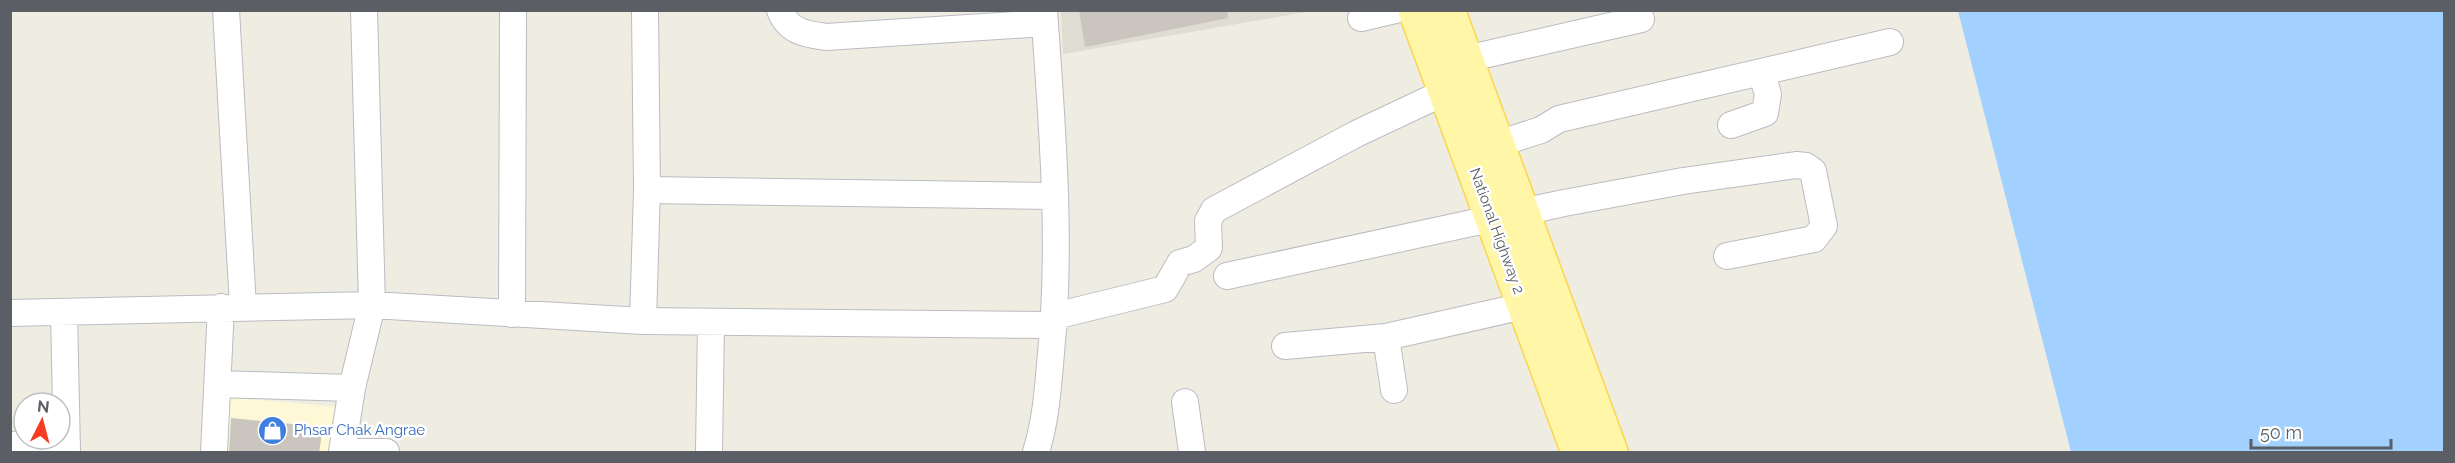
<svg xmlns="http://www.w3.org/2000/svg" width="2455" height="463" viewBox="0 0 2455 463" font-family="Raleway,sans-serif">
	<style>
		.commercial { fill: #fff8d7 }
		.education { fill: #dfdcd1 }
		.water { fill: #a2d1ff }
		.building { fill: #cac6bf }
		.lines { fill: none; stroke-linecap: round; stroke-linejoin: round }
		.minor-casing { stroke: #babcc2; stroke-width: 28 }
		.major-casing { stroke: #fcd54e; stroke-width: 36 }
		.minor { stroke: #fff; stroke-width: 26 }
		.major { stroke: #fff6a7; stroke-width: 33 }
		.labels { text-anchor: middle; stroke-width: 5; stroke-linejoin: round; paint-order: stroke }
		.street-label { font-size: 15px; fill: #5b5e64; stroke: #fff }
		.shop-label { font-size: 15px; fill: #366cbe; stroke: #fff; text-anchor: start }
	</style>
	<rect width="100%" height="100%" fill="#efede2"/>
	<path class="commercial" d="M213,396L339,407L332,452H209Z"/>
	<path class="education" d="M1061,10L1312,11L1063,54Z"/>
	<path class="water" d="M1958,11H2444V452H2071Z"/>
	<path class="building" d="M1079,10H1227L1228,18L1085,47Z
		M231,418L323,427L319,453H229Z"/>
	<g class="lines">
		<defs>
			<path id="minor" d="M226,10L243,307
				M780,10C788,32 806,34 826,37L1045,23
				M1361,18L1395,10
				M1466,59L1641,19
				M1731,125L1765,113L1768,94L1761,72
				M1497,144L1541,130L1559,119L1890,42
				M647,190L1055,196
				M1227,276L1564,203L1683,181L1796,165L1806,166L1813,171L1824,226L1814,239L1727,256
				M64,312L67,452
				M10,313L372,305L643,321L1054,325
				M512,314L513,10
				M1055,316L1165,289L1180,263L1194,259L1209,248L1208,221L1214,210L1356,134L1445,92
				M643,321L647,190L645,10
				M1386,337L1394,390
				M1285,346L1386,337L1524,306
				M218,384L352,388
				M1185,402L1192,452
				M10,445L67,443
				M214,452L221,307
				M342,452L352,388L372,305L364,10
				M342,452H386
				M709,452L711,323
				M1036,452C1046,420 1048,388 1051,353C1062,240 1052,124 1044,10"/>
			<path id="major" d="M1415,10L1578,452
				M1448,10L1611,452"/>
		</defs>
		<use href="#minor" class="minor-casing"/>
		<use href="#major" class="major-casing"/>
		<use href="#minor" class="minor"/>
		<use href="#major" class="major"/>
	</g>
	<defs>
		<symbol id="shop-disc" viewBox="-11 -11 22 22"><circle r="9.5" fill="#3f7fe0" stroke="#fff"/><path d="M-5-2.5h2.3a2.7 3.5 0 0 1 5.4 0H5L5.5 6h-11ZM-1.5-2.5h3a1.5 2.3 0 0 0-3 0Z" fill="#fff"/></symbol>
	</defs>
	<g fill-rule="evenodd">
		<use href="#shop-disc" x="256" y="414" width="33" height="33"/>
	</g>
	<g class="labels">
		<g class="street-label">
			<text transform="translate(1497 231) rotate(70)" y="5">National Highway 2</text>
		</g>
		<g class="shop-label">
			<text x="294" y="435">Phsar Chak Angrae</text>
		</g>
	</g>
	<rect width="2455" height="463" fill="none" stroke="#5b5e64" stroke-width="24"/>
	<g transform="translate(42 421) rotate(6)"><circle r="28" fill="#ffffff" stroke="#bdbfc1" stroke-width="1.5"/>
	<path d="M0-4.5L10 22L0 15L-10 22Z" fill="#f73d20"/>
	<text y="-9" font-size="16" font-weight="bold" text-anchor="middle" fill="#5b5e64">N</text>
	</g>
	<path d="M2251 439v9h140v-9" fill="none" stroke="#5b5e64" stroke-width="3"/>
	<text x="2260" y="439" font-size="18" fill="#5b5e64" stroke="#ffffff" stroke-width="4.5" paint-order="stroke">50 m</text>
</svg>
